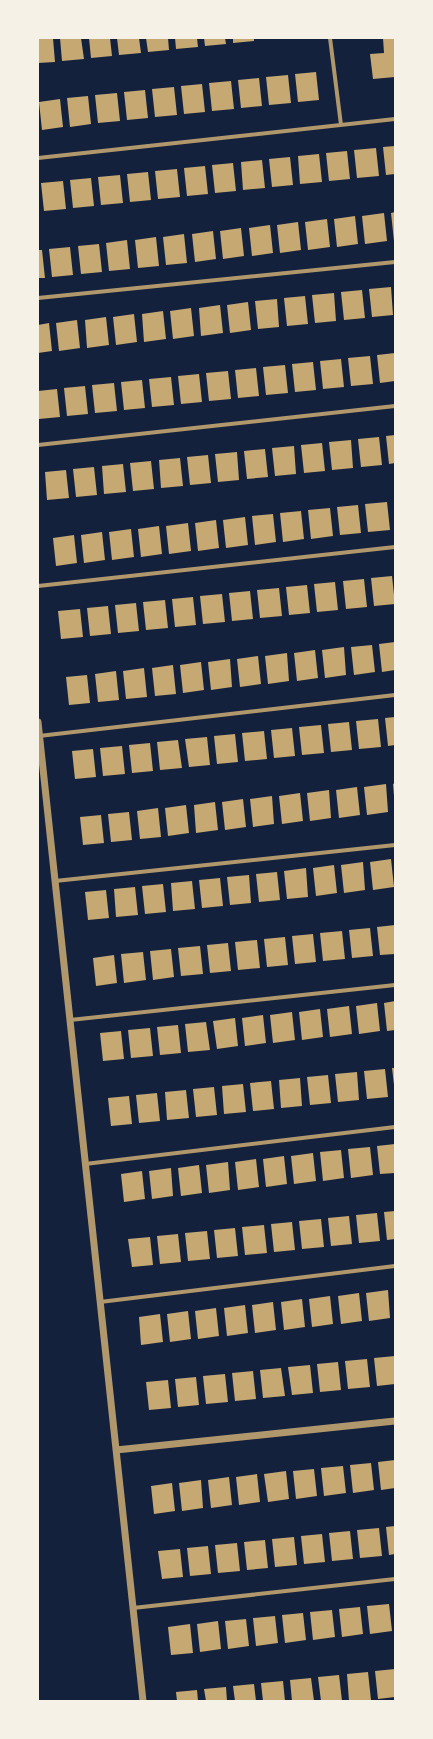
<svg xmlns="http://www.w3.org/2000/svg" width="433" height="1739" viewBox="0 0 433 1739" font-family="Manrope,sans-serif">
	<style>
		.building { fill: #c6a872 }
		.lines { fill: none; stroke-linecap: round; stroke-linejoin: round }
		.minor { stroke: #b1986c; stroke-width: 4 }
		.tertiary { stroke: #b1986c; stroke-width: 7 }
	</style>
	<rect width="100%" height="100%" fill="#14213d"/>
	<path class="building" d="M38,38H53L55,62L38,63Z
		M60,38H81L84,59L62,61Z
		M89,38H110L112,56L91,58Z
		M117,38H139L141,53L119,55Z
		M146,38H168L169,50L148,52Z
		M175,38H197L198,47L176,49Z
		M204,38H225L226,44L205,46Z
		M233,38H254V41L233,43Z
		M383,38H395V77L373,79L370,54L384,53Z
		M316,72L319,100L298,102L295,74Z
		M288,75L291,103L269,105L266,77Z
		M259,78L262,106L241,108L238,80Z
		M231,81L234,109L212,111L209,83Z
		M202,84L205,112L184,114L181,86Z
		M174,87L177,115L155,117L152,89Z
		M145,90L148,118L127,120L124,92Z
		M117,93L120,121L98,123L95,95Z
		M88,96L91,124L70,127L67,98Z
		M60,99L63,127L42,130L39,102Z
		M395,146V174L386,175L383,147Z
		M376,148L379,176L357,178L354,150Z
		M347,151L350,179L329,181L326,153Z
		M319,154L322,182L300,184L298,156Z
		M290,157L293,185L272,187L269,159Z
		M262,160L265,188L243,190L241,162Z
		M233,163L236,191L215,193L212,165Z
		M205,166L208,194L187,196L184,168Z
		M177,169L180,197L158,199L155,171Z
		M148,172L151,200L130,202L127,174Z
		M120,175L123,203L101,205L98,177Z
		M91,178L94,206L73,208L70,180Z
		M63,181L66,209L44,211L41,183Z
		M395,212V240L394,241L391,213Z
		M384,213L387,241L365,244L362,216Z
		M355,216L358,244L337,247L334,219Z
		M327,219L330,247L308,250L305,222Z
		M298,222L301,250L280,253L277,225Z
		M270,225L273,253L252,256L249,228Z
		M241,228L244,256L223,259L220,231Z
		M213,231L216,259L195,262L192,234Z
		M184,234L187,263L166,265L163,237Z
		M156,237L159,266L138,268L135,240Z
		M127,240L130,269L109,271L106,243Z
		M99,244L102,272L81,274L78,246Z
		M70,247L73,275L52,277L49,249Z
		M38,250H42L45,278H38Z
		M391,287L393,315L372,317L369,289Z
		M362,290L365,318L344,320L341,292Z
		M334,293L336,321L315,323L312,295Z
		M305,296L308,324L287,326L284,298Z
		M277,299L279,327L258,329L255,301Z
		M248,302L251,330L230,333L227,305Z
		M220,305L223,333L201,336L199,308Z
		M191,308L194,336L173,339L170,311Z
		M163,311L166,339L144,342L142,314Z
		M134,314L137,342L116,345L113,317Z
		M106,317L109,345L87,348L85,320Z
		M77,320L80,348L59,351L56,323Z
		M49,323L52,351L38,353V325Z
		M395,353V381L380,383L377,355Z
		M370,356L373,384L351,386L348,358Z
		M341,359L344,387L323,389L320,361Z
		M313,362L316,390L295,392L292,364Z
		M285,365L288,393L266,395L263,367Z
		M256,368L259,396L238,398L235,370Z
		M228,371L231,399L209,401L206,373Z
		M199,374L202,402L181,404L178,376Z
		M171,377L174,405L152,407L149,379Z
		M142,380L145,408L124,410L121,382Z
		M114,383L117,411L95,413L92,385Z
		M85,386L88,414L67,416L64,388Z
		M57,389L60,417L39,419L38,391Z
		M395,435V463L389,464L386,436Z
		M379,437L382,465L361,467L358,439Z
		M351,440L353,468L332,470L329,442Z
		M322,443L325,471L304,473L301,445Z
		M294,446L296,474L275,476L272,448Z
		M265,449L268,477L247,479L244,451Z
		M237,452L239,480L218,482L215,454Z
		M208,455L211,483L190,485L187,457Z
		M180,458L183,486L161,488L159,460Z
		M151,461L154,489L133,491L130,463Z
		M123,464L126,492L104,494L102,466Z
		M94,467L97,495L76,497L73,469Z
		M66,470L69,498L47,500L45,472Z
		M387,502L390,530L368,532L365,504Z
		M358,505L361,533L340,535L337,507Z
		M330,508L333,536L311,539L308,510Z
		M301,511L304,539L283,542L280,513Z
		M273,514L276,542L255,545L252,516Z
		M245,517L248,545L226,548L223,520Z
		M216,520L219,548L198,551L195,523Z
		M188,523L191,551L169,554L166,526Z
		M159,526L162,554L141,557L138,529Z
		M131,529L134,557L112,560L109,532Z
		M102,532L105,560L84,563L81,535Z
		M74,535L77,563L56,566L53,538Z
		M392,576L395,604L374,606L371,578Z
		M364,579L367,607L346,609L343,581Z
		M335,582L338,610L317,612L314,584Z
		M307,585L310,613L289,615L286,587Z
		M279,588L282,616L260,618L257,590Z
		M250,591L253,619L232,621L229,593Z
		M222,594L225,622L203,624L200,596Z
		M193,597L196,625L175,627L172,599Z
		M165,600L168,628L146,630L143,602Z
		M136,603L139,631L118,633L115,605Z
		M108,606L111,634L90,636L87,608Z
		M80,609L83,637L61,639L58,611Z
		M395,642V670L382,672L379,644Z
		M372,645L375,672L354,675L351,647Z
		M344,647L346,675L325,678L322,650Z
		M315,650L318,678L297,681L294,653Z
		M287,653L289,681L268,684L265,656Z
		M258,656L261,684L240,687L237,659Z
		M230,659L232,687L211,690L208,662Z
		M201,662L204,690L183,693L180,665Z
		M173,665L176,694L155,696L152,668Z
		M144,668L147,697L126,699L123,671Z
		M116,671L119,700L98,702L95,674Z
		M87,675L90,703L69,705L66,677Z
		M395,717V745L388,746L385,718Z
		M378,719L381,747L359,749L356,721Z
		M349,722L352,750L331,752L328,724Z
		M321,725L324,753L302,755L299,727Z
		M292,728L295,756L274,758L271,730Z
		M264,731L267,759L245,761L242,733Z
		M235,734L238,762L217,764L214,736Z
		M207,737L210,765L189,767L185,739Z
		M178,740L182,768L160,770L157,742Z
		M150,743L153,771L132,773L129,745Z
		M122,746L125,774L103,776L100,748Z
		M93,749L96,777L75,779L72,751Z
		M395,783V796H394L393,784Z
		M386,784L388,812L367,815L364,787Z
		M357,787L360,815L339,818L336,790Z
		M329,790L331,818L310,821L307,793Z
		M300,793L303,821L282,824L279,796Z
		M272,796L274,824L253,827L250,799Z
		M243,799L246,827L225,830L222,802Z
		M215,802L218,830L196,833L194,805Z
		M186,805L189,833L168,836L165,808Z
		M158,808L161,837L140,839L137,811Z
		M129,812L132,840L111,842L108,814Z
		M101,815L104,843L83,845L80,817Z
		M391,859L394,887L373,890L370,862Z
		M363,862L365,890L344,893L341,865Z
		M334,865L337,893L316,896L313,868Z
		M306,868L308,897L287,899L284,871Z
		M277,872L280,900L259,902L256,874Z
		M249,875L251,903L230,905L227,877Z
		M220,878L223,906L202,908L199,880Z
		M192,881L195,909L173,911L171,883Z
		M163,884L166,912L145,914L142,886Z
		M135,887L138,915L116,917L114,889Z
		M106,890L109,918L88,920L85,892Z
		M395,925V954L380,955L377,927Z
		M370,928L373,956L352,958L349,930Z
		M342,931L345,959L323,961L320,933Z
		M313,934L316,962L295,964L292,936Z
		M285,937L288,965L267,967L264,939Z
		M257,940L260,968L238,970L235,942Z
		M228,943L231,971L210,973L207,945Z
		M200,946L203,974L181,976L178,948Z
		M171,949L174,977L153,980L150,951Z
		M143,952L146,980L124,983L121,954Z
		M114,955L117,983L96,986L93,958Z
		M395,1001V1030L387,1031L384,1003Z
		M377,1003L380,1031L359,1034L356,1006Z
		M349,1006L352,1034L330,1037L327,1009Z
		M320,1009L323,1037L302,1040L299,1012Z
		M292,1012L295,1040L273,1043L270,1015Z
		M263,1015L266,1043L245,1046L242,1018Z
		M235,1018L238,1046L217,1049L213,1021Z
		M206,1022L210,1050L188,1052L185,1024Z
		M178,1025L181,1053L160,1055L157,1027Z
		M150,1028L153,1056L131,1058L128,1030Z
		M121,1031L124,1059L103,1061L100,1033Z
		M392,1068H395V1085H394Z
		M385,1069L388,1097L367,1099L364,1071Z
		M357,1072L359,1100L338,1102L335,1074Z
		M328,1075L331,1103L310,1105L307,1077Z
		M300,1078L302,1106L281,1108L279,1080Z
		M271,1081L274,1109L253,1111L250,1083Z
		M243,1084L246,1112L224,1114L222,1086Z
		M214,1087L217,1115L196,1117L193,1089Z
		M186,1090L189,1118L167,1120L165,1092Z
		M157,1093L160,1121L139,1123L136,1095Z
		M129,1096L132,1124L111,1126L108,1098Z
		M395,1144V1173L380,1174L377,1146Z
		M370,1147L373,1175L351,1178L348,1149Z
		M341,1150L344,1178L323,1181L320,1152Z
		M313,1153L316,1181L294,1184L291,1156Z
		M284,1156L287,1184L266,1187L263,1159Z
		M256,1159L259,1187L238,1190L235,1162Z
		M228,1162L230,1190L209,1193L206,1165Z
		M199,1165L202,1193L181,1196L178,1168Z
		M171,1168L173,1196L152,1199L149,1171Z
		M142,1171L145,1199L124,1202L121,1174Z
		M395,1211V1239L387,1240L384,1212Z
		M377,1213L380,1241L359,1243L356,1215Z
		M349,1216L352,1244L331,1246L328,1218Z
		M321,1219L324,1247L302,1249L299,1221Z
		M292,1222L295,1250L274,1252L271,1224Z
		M264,1225L267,1253L245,1255L242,1227Z
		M235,1228L238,1256L217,1258L214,1230Z
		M207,1231L210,1259L188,1261L185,1233Z
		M178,1234L181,1262L160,1264L157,1236Z
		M150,1237L153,1265L132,1267L128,1239Z
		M388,1290L390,1318L369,1321L366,1293Z
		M359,1293L362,1321L341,1324L338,1296Z
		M330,1296L333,1324L312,1327L309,1299Z
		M302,1299L305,1327L284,1330L281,1302Z
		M273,1302L276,1330L255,1333L252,1305Z
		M245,1305L248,1333L227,1336L224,1308Z
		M216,1308L219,1336L198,1339L195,1311Z
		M188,1311L191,1339L170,1342L167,1314Z
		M160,1314L163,1342L141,1345L139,1317Z
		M395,1356V1384L377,1386L374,1358Z
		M367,1359L370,1387L348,1389L345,1361Z
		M338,1362L341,1390L320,1392L317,1364Z
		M310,1365L313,1393L292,1395L288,1367Z
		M281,1368L285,1396L263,1398L260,1370Z
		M253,1371L256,1399L235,1401L232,1373Z
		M225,1374L228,1402L206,1404L203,1376Z
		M196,1377L199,1405L178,1407L175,1379Z
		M168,1380L171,1408L149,1410L146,1382Z
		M395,1460V1488L381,1490L378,1462Z
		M371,1463L374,1490L353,1493L350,1465Z
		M343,1466L346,1493L324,1496L321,1468Z
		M314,1469L317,1496L296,1499L293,1471Z
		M286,1471L289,1499L268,1502L264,1474Z
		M257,1474L260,1502L239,1505L236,1477Z
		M229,1477L232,1505L211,1508L208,1480Z
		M201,1480L203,1508L182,1511L179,1483Z
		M172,1483L175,1511L154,1514L151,1486Z
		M395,1526V1554L389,1555L386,1527Z
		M379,1528L382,1556L360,1558L357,1530Z
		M350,1531L353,1559L332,1561L329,1533Z
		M322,1534L325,1562L304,1564L301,1536Z
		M294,1537L297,1565L275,1567L272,1539Z
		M265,1540L268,1568L247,1570L244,1542Z
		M237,1543L240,1571L218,1573L215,1545Z
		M208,1546L211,1574L190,1576L187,1548Z
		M180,1549L183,1577L162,1579L158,1551Z
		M389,1604L392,1631L370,1634L367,1606Z
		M360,1607L363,1634L342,1637L339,1609Z
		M332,1610L335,1637L313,1640L310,1612Z
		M303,1613L306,1640L285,1643L282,1615Z
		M275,1616L278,1643L256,1646L253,1618Z
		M246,1619L249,1646L228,1649L225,1621Z
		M218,1621L221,1649L200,1652L197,1624Z
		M190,1624L193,1653L171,1655L168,1627Z
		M395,1669V1697L378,1699L375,1671Z
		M368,1672L371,1700L349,1701L347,1674Z
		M339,1675L342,1701H321L318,1677Z
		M311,1678L314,1701H292L290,1680Z
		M283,1681L285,1701H263L261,1683Z
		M254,1684L256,1701H235L233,1686Z
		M226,1687L227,1701H206L204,1689Z
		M197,1690L198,1701H177L176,1692Z"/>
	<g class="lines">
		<path class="minor" d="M330,38L341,125
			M38,158L395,119
			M38,298L395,262
			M38,445L395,406
			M38,586L395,547
			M39,736L395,695
			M55,881L395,845
			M70,1020L395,985
			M85,1164L395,1127
			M100,1302L395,1266
			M133,1608L395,1579"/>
		<path class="tertiary" d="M38,722L143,1701
			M116,1450L395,1421"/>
	</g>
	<rect width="433" height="1739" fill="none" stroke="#f6f1e7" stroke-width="78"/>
</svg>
